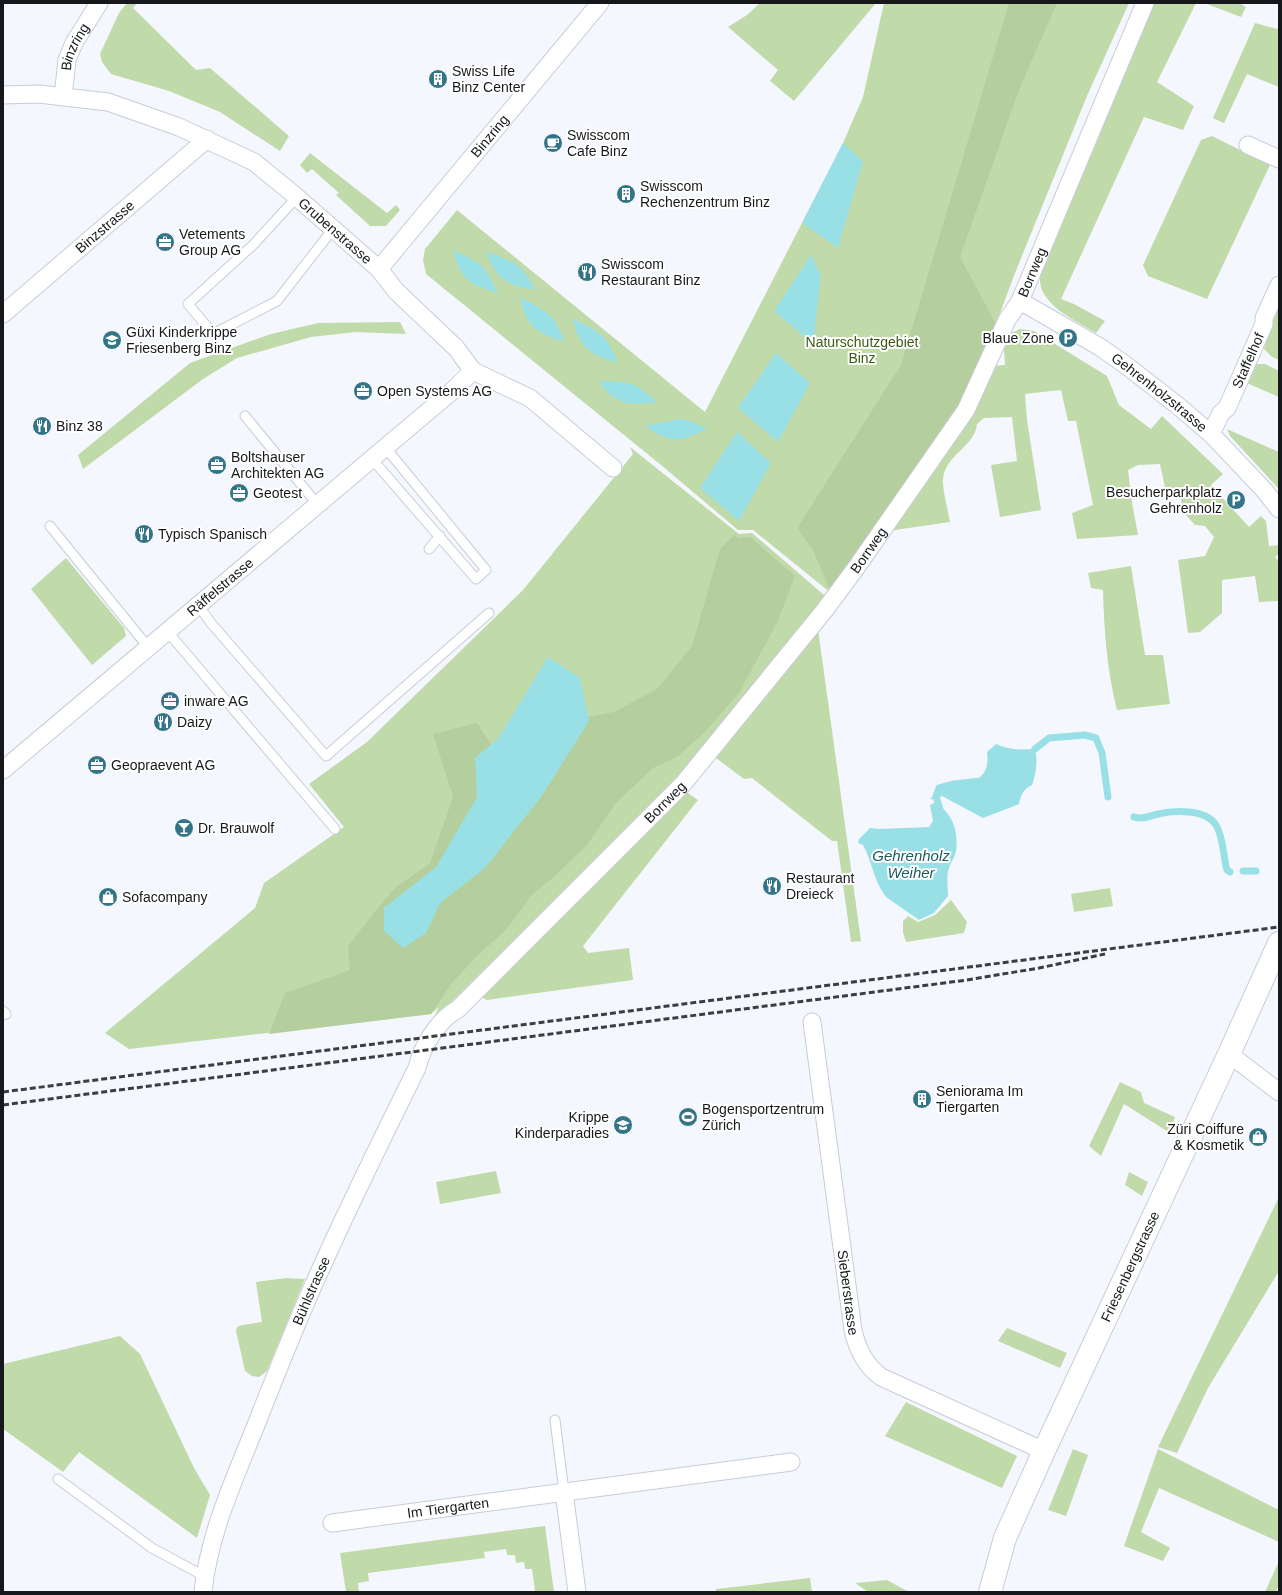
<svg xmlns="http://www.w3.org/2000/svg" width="1282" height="1595" viewBox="0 0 1282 1595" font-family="Arial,sans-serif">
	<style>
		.green { fill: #c1daaa }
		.forest { fill: #b5ce9d }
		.water { fill: #99e0e6 }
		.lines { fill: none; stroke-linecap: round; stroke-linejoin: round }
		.stream { stroke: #99e0e6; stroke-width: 7 }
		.lane-casing { stroke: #c7ccd6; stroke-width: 11 }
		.street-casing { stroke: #c7ccd6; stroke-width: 19 }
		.secondary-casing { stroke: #c7ccd6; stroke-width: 24 }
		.lane { stroke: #fff; stroke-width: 9 }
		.street { stroke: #fff; stroke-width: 17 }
		.secondary { stroke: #fff; stroke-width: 22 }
		.rail { stroke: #3b3d40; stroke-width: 3; stroke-dasharray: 6 3; stroke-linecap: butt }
		.labels { text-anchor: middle; stroke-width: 4; stroke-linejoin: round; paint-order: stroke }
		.street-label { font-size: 14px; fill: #16181b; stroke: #fff }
		.poi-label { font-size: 14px; fill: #16181b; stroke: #fff; text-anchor: start }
		.park-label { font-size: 14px; fill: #3c5914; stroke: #fff }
		.water-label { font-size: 15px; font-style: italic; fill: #1c595d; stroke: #fff }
	</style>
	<rect width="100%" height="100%" fill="#f4f7fe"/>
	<path class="green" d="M127,3H137L133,8L196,70L210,68L289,136L280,151L220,112L169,91L111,74L102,62L100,54L119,13Z
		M760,3H876L794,101L770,81L778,70L728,27L747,15Z
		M884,3H1129L1087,96L1015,273L996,324L957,408L831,593L753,530H738L661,465L426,274L423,260L425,249L457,210L705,412L843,143L863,97Z
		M1154,3H1196L1157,82L1194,106L1183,130L1144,117L1061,299L1074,304L1105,321L1096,333C1077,321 1043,307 1040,282C1039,277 1044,267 1045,261L1101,125Z
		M1204,3H1239L1246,7L1241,17Z
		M1255,23L1277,29L1279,28V87L1247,74L1224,123L1213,118Z
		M1212,136L1270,165L1207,299L1148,276L1143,265L1201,140Z
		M310,153L387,213L396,205L400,210L386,226H370L336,195L339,193L312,169L307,173L300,165Z
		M1279,308V360L1272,357L1264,349L1272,322Z
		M400,322L406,334L356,332L311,337L237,358L203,379L83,469L78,455L190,363L271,334L318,323Z
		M1020,329L1034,331L1107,376L1119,405L1151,429L1162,416L1223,474L1211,485L1249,527L1261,516L1266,521L1269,546L1279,545V554L1275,557L1279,562V601L1259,602L1255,576L1222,580V613L1200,632L1188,633L1178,560L1205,556L1214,537L1205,526L1195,525L1185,514L1179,493L1166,492L1160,464L1138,465L1128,470L1132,503L1138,535L1077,539L1072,513L1093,505L1076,421H1068L1061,390L1025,394L1027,420L1041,510L1000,517L991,465L1017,461L1012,417L984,418L977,424C975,447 943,456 943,481C943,493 948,510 950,522L888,531L992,366L1005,365L1004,349L1009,334Z
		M1254,364H1265L1279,371V397L1247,383Z
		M1227,429L1279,452V489L1230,436Z
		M630,447L739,534L752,533L831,601L691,768L432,1021L439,1007L431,1014L129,1049L105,1033L255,908L264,883L344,827L309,784L367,742L523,590L633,454Z
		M66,558L124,628L126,636L92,665L31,589Z
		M1131,566L1145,655H1163L1170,704L1117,710C1107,671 1104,630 1103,590L1091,588L1088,573Z
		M818,629L861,941L851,942L837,841H832L752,778L744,779L716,758Z
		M685,791L698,800L583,946L588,953L629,948L633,980L487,1000L479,996Z
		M1110,888L1113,906L1074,912L1071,894Z
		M951,900L967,922L964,933L906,942L903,932V921L908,916L918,922L935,915Z
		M1120,1082L1141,1092L1144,1103L1175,1117L1170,1133L1124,1104L1101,1156L1089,1146Z
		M496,1171L501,1193L440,1204L436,1182Z
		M1129,1172L1148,1182L1142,1196L1125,1185Z
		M1279,1197V1271L1208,1388L1177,1453L1158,1447Z
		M286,1278L305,1279L267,1371L259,1377L252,1376L245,1371L236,1331L237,1327L242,1325L262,1322L256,1282Z
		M1007,1328L1067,1353L1060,1368L998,1341Z
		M120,1336L140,1354L194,1468L210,1495L197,1538L79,1452L63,1472L3,1429V1364Z
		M906,1402L1017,1456L1002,1488L885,1436Z
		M1073,1449L1088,1455L1066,1516L1048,1510Z
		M1158,1449L1279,1510V1542L1159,1488L1141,1532L1170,1548L1163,1561L1124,1546Z
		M545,1526L554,1592H528L535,1591L532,1569H525L524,1562L516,1563L515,1555H507L506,1549L484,1552L485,1558L368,1573L369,1581L358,1583L359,1592H346L340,1553Z
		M1279,1561V1584L1276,1592H1265Z
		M810,1578L812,1592H716V1589Z
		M887,1580L909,1592H868L855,1583Z"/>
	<path class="forest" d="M1009,3H1057L1019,90L960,257L996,324L957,408L831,593L813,550L797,528L901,365Z
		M734,535L739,538L750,537L795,576L777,623L739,693L703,734L678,756L653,768L616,803L587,845L557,874L532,895L506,930L478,955L452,983L431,1014L269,1034L285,993L350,970L348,946L376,910L396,887L430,863L453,797L433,734L477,723L504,763L570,720L614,712L657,689L692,646L720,549Z"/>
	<path class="water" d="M843,143L863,161L838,248L802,223Z
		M453,250C480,263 485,264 498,293C470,285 460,279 453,250Z
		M486,252C515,262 520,262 536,290C507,285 497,281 486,252Z
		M811,255L821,276L813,344L774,311Z
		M520,297C547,312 553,313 565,342C537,333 526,327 520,297Z
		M573,319C600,332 606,334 618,363C589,354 580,349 573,319Z
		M776,353L810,383L778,442L738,408Z
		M598,381C629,382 633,380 657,402C628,406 616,405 598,381Z
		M679,419L691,421L707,429C681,442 670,444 645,426Z
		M737,432L771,463L739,521L700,488Z
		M548,657L580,678L589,721L541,797L485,868L440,903L426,933L403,948L384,931V908L436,867L477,797L475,758L498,739Z
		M996,744C1009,750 1020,750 1035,749C1038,761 1036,774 1032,785C1023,789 1021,795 1019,804L983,818L942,796L935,800L930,799L945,783C958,789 974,785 983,774C988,768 988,759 987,752Z
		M934,803C952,811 959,831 956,851C955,857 951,862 949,868C946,876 948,888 948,896L934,913L919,920L886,897C874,882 872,861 863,845L858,843L859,839L870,828L879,829L929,827L933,821L930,805Z"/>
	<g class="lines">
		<path class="stream" d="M1035,749L1049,738L1085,735L1096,738L1102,753L1108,797
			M941,813L936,796L939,788L954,784L981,781
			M1134,817C1141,820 1150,816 1158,814C1174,810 1206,809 1216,825C1224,838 1223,857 1227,870L1230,872
			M1243,871H1256"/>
		<defs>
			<path id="lane" d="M297,197L254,244L188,304L213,334L277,301L333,229
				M245,416L318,505
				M372,459L476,579L486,570L385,447
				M50,526L148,647
				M429,549L440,536
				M198,605L211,623L326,756L489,613
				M167,631L335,829
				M3,1011L6,1014L3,1015
				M555,1420L564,1492
				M58,1479L152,1548L204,1576"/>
			<g id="street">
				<path id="s1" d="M3,95L39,94L108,102L179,127L254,162L292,193L379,269L396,291L456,348L473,371L530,398L613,468"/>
				<path id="s2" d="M63,97L67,60L74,43L99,3"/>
				<path d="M1248,145L1279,159"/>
				<path id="s3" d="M379,269L600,3"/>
				<path id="s4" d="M1020,301L1100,347L1127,366L1177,405L1211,434L1264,490L1279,509"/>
				<path id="s5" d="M3,314L207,139"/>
				<path id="s6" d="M1211,434L1221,413L1227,408L1264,324V318L1279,285"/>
				<path id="s7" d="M3,770L451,392L473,371"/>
				<path id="s8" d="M812,1022L853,1330C857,1349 865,1365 881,1377L1044,1451"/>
				<path d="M1229,1054L1279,1092"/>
				<path d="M564,1492L577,1592"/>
				<path id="s9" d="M332,1523L791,1462"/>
				<path id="s10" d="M203,1592C209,1532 236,1476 258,1420C277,1372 296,1323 318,1275C349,1205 383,1137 417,1068C422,1046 438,1020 458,1009L683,784L824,611L856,568L966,410L1007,320L1020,301L1145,3"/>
			</g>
			<g id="secondary">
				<path id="s11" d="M990,1592L1005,1538L1044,1451L1229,1054L1279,943"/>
			</g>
		</defs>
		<use href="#lane" class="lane-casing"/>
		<use href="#street" class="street-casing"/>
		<use href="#secondary" class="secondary-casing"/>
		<use href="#lane" class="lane"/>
		<use href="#street" class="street"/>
		<use href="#secondary" class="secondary"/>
		<path class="rail" d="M3,1092L1279,927
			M3,1105L967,980L1039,968L1105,954"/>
	</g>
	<defs>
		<symbol id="building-disc" viewBox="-11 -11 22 22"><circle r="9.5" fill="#337487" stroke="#fff"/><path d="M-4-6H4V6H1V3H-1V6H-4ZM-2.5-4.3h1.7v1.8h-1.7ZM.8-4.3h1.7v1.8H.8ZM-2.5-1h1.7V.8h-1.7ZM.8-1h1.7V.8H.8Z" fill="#fff"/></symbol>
		<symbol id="cafe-disc" viewBox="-11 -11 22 22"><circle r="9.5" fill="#337487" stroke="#fff"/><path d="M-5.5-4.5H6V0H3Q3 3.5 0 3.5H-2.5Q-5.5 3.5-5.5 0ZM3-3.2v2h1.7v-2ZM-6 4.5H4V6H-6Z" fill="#fff"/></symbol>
		<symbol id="office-disc" viewBox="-11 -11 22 22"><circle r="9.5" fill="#337487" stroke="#fff"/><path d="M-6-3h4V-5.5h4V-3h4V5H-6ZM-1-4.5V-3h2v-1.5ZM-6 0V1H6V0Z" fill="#fff"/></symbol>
		<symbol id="restaurant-disc" viewBox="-11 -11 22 22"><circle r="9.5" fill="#337487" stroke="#fff"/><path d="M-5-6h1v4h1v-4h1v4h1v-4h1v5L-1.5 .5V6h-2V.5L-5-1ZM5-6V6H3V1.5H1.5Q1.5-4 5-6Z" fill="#fff"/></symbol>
		<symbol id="parking-disc" viewBox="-11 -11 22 22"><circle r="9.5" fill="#337487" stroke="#fff"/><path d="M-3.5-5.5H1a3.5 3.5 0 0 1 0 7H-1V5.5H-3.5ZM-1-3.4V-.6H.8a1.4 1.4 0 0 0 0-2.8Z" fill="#fff"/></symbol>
		<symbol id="school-disc" viewBox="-11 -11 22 22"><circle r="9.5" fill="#337487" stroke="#fff"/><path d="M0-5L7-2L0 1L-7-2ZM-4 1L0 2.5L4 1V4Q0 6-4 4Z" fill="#fff"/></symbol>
		<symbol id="bar-disc" viewBox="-11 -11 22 22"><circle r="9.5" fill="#337487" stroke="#fff"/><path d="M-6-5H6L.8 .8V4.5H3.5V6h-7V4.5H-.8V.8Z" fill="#fff"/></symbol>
		<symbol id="shop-disc" viewBox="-11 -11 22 22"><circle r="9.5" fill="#337487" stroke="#fff"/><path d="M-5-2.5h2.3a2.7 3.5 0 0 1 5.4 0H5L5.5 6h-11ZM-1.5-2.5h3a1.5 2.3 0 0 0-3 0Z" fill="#fff"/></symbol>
		<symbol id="stadium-disc" viewBox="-11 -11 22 22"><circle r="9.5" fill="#337487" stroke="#fff"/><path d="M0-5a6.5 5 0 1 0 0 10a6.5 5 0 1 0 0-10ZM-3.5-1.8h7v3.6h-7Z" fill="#fff"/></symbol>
	</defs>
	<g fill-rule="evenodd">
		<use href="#building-disc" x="427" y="68" width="22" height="22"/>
		<use href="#cafe-disc" x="542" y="132" width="22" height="22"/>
		<use href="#building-disc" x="615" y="183" width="22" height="22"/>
		<use href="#office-disc" x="154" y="231" width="22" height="22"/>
		<use href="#restaurant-disc" x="576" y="261" width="22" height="22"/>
		<use href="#parking-disc" x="1057" y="327" width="22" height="22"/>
		<use href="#school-disc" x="101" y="329" width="22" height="22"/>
		<use href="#office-disc" x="352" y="380" width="22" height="22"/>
		<use href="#restaurant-disc" x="31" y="415" width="22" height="22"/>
		<use href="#office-disc" x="206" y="454" width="22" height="22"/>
		<use href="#office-disc" x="228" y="482" width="22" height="22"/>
		<use href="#parking-disc" x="1225" y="489" width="22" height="22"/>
		<use href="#restaurant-disc" x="133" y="523" width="22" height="22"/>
		<use href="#office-disc" x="159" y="690" width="22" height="22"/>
		<use href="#restaurant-disc" x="152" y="711" width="22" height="22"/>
		<use href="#office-disc" x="86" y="754" width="22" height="22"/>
		<use href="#bar-disc" x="173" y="817" width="22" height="22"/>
		<use href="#restaurant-disc" x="761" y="875" width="22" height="22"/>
		<use href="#shop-disc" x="97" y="886" width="22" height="22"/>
		<use href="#building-disc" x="911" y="1088" width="22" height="22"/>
		<use href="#stadium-disc" x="677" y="1106" width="22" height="22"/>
		<use href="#school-disc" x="612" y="1114" width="22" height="22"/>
		<use href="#shop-disc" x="1247" y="1126" width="22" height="22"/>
	</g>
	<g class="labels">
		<g class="street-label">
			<text dy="5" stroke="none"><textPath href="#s2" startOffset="52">Binzring</textPath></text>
			<text dy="5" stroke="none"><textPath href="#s3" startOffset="173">Binzring</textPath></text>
			<text dy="5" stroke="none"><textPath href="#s5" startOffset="134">Binzstrasse</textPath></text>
			<text dy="5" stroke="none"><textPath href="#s1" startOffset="370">Grubenstrasse</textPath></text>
			<text dy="5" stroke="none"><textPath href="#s10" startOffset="1582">Borrweg</textPath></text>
			<text dy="5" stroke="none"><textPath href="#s6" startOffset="83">Staffelhof</textPath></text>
			<text dy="5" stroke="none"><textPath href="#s4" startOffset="167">Gehrenholzstrasse</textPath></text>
			<text dy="5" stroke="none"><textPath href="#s10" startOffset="1258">Borrweg</textPath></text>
			<text dy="5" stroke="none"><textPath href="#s7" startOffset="284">Räffelstrasse</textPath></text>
			<text dy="5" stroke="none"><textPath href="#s10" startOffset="934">Borrweg</textPath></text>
			<text dy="5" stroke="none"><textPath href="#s11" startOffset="355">Friesenbergstrasse</textPath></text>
			<text dy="5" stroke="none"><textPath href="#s10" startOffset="321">Bühlstrasse</textPath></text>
			<text dy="5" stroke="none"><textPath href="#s8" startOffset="273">Sieberstrasse</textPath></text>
			<text dy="5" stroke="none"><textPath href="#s9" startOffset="117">Im Tiergarten</textPath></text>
		</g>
		<g class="poi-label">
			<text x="452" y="76">Swiss Life<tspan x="452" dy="16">Binz Center</tspan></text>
			<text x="567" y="140">Swisscom<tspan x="567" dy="16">Cafe Binz</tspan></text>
			<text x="640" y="191">Swisscom<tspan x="640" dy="16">Rechenzentrum Binz</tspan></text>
			<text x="179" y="239">Vetements<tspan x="179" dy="16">Group AG</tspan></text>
			<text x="601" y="269">Swisscom<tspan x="601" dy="16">Restaurant Binz</tspan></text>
			<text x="126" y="337">Güxi Kinderkrippe<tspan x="126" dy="16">Friesenberg Binz</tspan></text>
			<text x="1054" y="343" text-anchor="end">Blaue Zone</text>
			<text x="377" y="396">Open Systems AG</text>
			<text x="56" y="431">Binz 38</text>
			<text x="231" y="462">Boltshauser<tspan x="231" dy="16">Architekten AG</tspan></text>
			<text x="1222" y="497" text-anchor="end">Besucherparkplatz<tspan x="1222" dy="16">Gehrenholz</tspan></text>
			<text x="253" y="498">Geotest</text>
			<text x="158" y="539">Typisch Spanisch</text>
			<text x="184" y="706">inware AG</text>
			<text x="177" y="727">Daizy</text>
			<text x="111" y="770">Geopraevent AG</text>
			<text x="198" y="833">Dr. Brauwolf</text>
			<text x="786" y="883">Restaurant<tspan x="786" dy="16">Dreieck</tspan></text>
			<text x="122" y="902">Sofacompany</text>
			<text x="936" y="1096">Seniorama Im<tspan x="936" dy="16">Tiergarten</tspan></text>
			<text x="702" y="1114">Bogensportzentrum<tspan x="702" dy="16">Zürich</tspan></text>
			<text x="609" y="1122" text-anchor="end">Krippe<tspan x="609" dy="16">Kinderparadies</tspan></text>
			<text x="1244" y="1134" text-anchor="end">Züri Coiffure<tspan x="1244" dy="16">&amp; Kosmetik</tspan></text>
		</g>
		<g class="park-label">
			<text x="862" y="347">Naturschutzgebiet<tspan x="862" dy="16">Binz</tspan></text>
		</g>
		<g class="water-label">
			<text x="911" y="861">Gehrenholz<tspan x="911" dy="17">Weiher</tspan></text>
		</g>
	</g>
	<rect width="1282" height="1595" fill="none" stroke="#16181b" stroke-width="8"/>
</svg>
